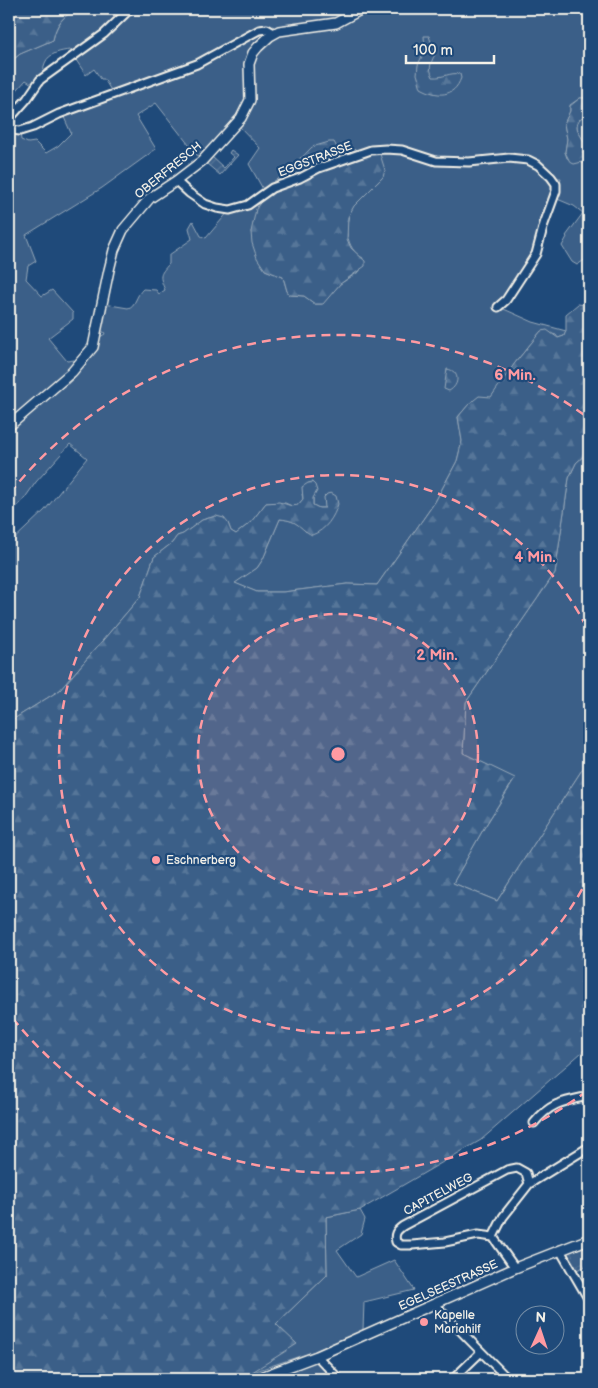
<svg xmlns="http://www.w3.org/2000/svg" width="598" height="1388" viewBox="0 0 598 1388" font-family="'Balsamiq Sans',sans-serif">
	<style>
		.grass { fill: #3a5f88; stroke: #97a8b8 }
		.forest { fill: url(#forest-firs); stroke: #97a8b8 }
		.park { fill: url(#park-crowns); stroke: #97a8b8 }
		.garden { fill: url(#garden-furrows); stroke: #97a8b8 }
		.lines { fill: none; stroke-linecap: round; stroke-linejoin: round }
		.minor-casing { stroke: #f4f1e8; stroke-width: 11 }
		.tertiary-casing { stroke: #f4f1e8; stroke-width: 12 }
		.minor { stroke: #1f4a7a; stroke-width: 7 }
		.tertiary { stroke: #1f4a7a; stroke-width: 9 }
		.ring { fill: none; stroke: #ff9aa2; stroke-width: 2.5; stroke-dasharray: 9 6 }
		.poi-dot { fill: #ff9aa2; stroke: #1f4a7a; stroke-width: 2 }
		.labels { text-anchor: middle; stroke-width: 4.5; stroke-linejoin: round; paint-order: stroke }
		.street-label { font-size: 12px; fill: #f4f1e8; stroke: #1f4a7a }
		.poi-label { font-size: 12px; fill: #f4f1e8; stroke: #1f4a7a; text-anchor: start }
		.centre { fill: #ff9aa2; stroke: #1f4a7a; stroke-width: 2.5 }
		.ring-label { font-size: 15px; text-anchor: middle; font-weight: bold; fill: #ff9aa2; stroke: #1f4a7a; stroke-width: 4.5; stroke-linejoin: round; paint-order: stroke }
	</style>
	<defs>
		<pattern id="forest-firs" width="22" height="20" patternUnits="userSpaceOnUse" patternTransform="scale(1.25)"><rect width="22" height="20" fill="#3a5f88"/><path d="M5 1l3.5 6h-7zM16 11l3.5 6h-7z" fill="#577699"/></pattern>
		<pattern id="park-crowns" width="20" height="18" patternUnits="userSpaceOnUse" patternTransform="scale(1.25)"><rect width="20" height="18" fill="#3a5f88"/><path d="M2 6a3 3 0 1 1 6 0M12 15a3 3 0 1 1 6 0" fill="none" stroke="#577699"/></pattern>
		<pattern id="garden-furrows" width="10" height="10" patternUnits="userSpaceOnUse" patternTransform="scale(1.25)"><rect width="10" height="10" fill="#3a5f88"/><path d="M-1 1l2-2M0 10L10 0M9 11l2-2" fill="none" stroke="#577699"/></pattern>
	</defs>
	<rect width="100%" height="100%" fill="#1f4a7a"/>
	<filter id="ink" filterUnits="userSpaceOnUse"><feTurbulence type="fractalNoise" baseFrequency=".02" numOctaves="2"/><feDisplacementMap in="SourceGraphic" scale="10" xChannelSelector="R" yChannelSelector="G"/><feConvolveMatrix kernelMatrix="1 2 1 2 8 2 1 2 1" color-interpolation-filters="sRGB"/></filter>
	<g filter="url(#ink)">
		<path class="grass" d="M78,9H128L75,53L70,50C61,51 49,53 45,63C43,67 44,72 43,76C41,79 37,83 35,86L26,80L9,99V63L20,54L53,40C56,25 63,15 78,9Z
			M132,9H358L339,19L279,28L263,27L210,56L112,92L104,79H101L94,69L86,75L74,57Z
			M365,9H589V98H580L570,105V111L564,124L567,139L565,152L567,158L589,165V257L577,265L572,262L562,246L567,237L566,236L583,213L574,206L555,198L561,178H555L533,161L447,160L403,149L344,158L337,147L300,158L289,171L264,191L249,164L260,148L238,125L255,85V82L252,80L251,69L256,54L279,34L323,27Z
			M263,30L268,33L256,46L244,110L200,159L156,103L136,116L156,149L102,188L26,235L36,261L28,266L26,279L42,296L52,290L73,313V319L48,338L67,361L74,360L78,364L9,424V136L13,134L20,133L21,140L28,143L35,142L46,153L58,146L71,133L63,115L158,79Z
			M587,116L589,117V161L582,152L585,144C581,135 568,120 587,116Z
			M393,150L424,160L431,164L503,160L531,163L554,184L538,245L517,281L497,306L533,322L566,331L564,336L558,338L556,335L541,331L515,363L491,398L469,404L458,417L462,441L457,461L435,502L377,585L347,584L283,592H257L234,583L257,568L263,559L280,519C292,520 298,523 306,532L326,508H319L313,505V498L302,494L303,499L298,505L292,506L285,503H266L251,522L236,534L231,531L228,523L216,516L202,520L183,534L177,536L172,543L154,557L140,597L60,690L9,722V544L45,510L87,458L70,444L36,482L22,502L9,513V428L64,384H68L73,379L98,338L105,334L104,332H99L104,304L128,308C136,306 136,295 143,289L156,290L159,294L165,290C159,276 159,275 169,264V255L192,239L189,228L193,221L201,236L206,238L229,211L266,194L251,232L265,270L283,277L287,291L290,295L304,296L315,304H322L340,284L360,271L363,258C345,249 343,223 353,207C361,196 374,187 383,177L379,151Z
			M589,451V759L497,901L453,883L484,828L515,779L463,753L466,702L555,573L569,478L576,463Z
			M360,1210L365,1219L361,1234L337,1250L356,1277L394,1260L414,1290L364,1302L363,1330L315,1351L247,1374L296,1344L276,1324L327,1275L326,1217Z
			M320,1359L339,1379H267Z"/>
		<path class="forest" d="M9,9H78C63,15 56,24 53,40L20,54L9,63Z
			M424,36H429L435,54C431,63 428,67 433,77C443,78 450,72 460,74L461,78C454,98 437,97 421,88L417,74L418,65L425,49Z
			M580,98H589V117H582C571,127 581,134 585,144L582,152L589,161V165L582,162L574,164L570,162L565,152L567,139L564,124L570,111V106Z
			M329,142H334L341,155L347,161L379,151L385,170L383,177L354,206L348,217L347,239L351,248L365,261V266L340,284L323,304H315L304,296L290,295L287,291L283,277L265,270L257,258L252,243L251,232L256,209L273,182L289,171L312,147Z
			M578,304L585,305V314L589,318V451L576,463L569,478L555,573L466,702L463,753L515,778L484,828L453,883L497,901L589,759V1046L481,1140L360,1210L326,1217L327,1275L276,1324L297,1344L241,1379H9V722L60,690L140,597L154,557L172,543L177,536L183,534L202,520L216,516L224,518L228,523L231,531L236,534L251,522L266,503L279,502L292,506L298,505L303,499L302,487L308,483L312,482L315,485L317,491L313,498V505L319,508H325L324,497L327,494L331,493L336,496L338,504C334,517 326,530 312,535C298,528 300,521 280,519L263,559L257,568L235,583L257,592H283L347,584L377,585L435,502L457,461L462,441L458,417L469,404L479,396L491,397L515,363L541,331L547,330L558,338L564,336L566,331V314Z
			M447,369C460,371 460,385 449,391L444,389Z"/>
		<path class="park" d="M584,1247L589,1252V1265L574,1271L564,1254Z"/>
		<path class="garden" d="M231,150L238,155L220,175L207,164L206,160L211,156L224,168L234,157L229,153Z"/>
		<g class="lines">
			<defs>
				<path id="minor" d="M130,9L104,34L40,80L27,99L11,117L10,125L12,130L20,131L33,127L59,114L103,98L197,64L259,30L267,29L274,33
					M176,181L189,193L205,204L217,208L230,210L248,205L272,188L300,178L319,168L371,150L386,149L402,150L436,161L469,162L509,158L528,160L538,165L551,177L556,184V191L544,224L536,254L506,300L498,307
					M534,1123C551,1102 565,1101 589,1096
					M529,1184L589,1147
					M493,1237L478,1235L445,1242L412,1245H401L396,1242C394,1234 396,1231 403,1226L507,1170L517,1168L526,1173L529,1184L503,1217L493,1237L515,1268
					M560,1250L589,1300
					M436,1304L441,1311L508,1379
					M317,1356L339,1379
					M453,1379L481,1352"/>
				<path id="tertiary" d="M9,426L72,372L93,347L109,270L114,250L123,230L150,198L176,181L202,161L241,118L250,100L249,64L253,53L258,47L270,36L279,31L336,23L362,9
					M256,1379L317,1356L515,1268L589,1239"/>
			</defs>
			<use href="#minor" class="minor-casing"/>
			<use href="#tertiary" class="tertiary-casing"/>
			<use href="#minor" class="minor"/>
			<use href="#tertiary" class="tertiary"/>
		</g>
	</g>
	<circle cx="338" cy="754" r="140" fill="#ff9aa2" fill-opacity=".12"/>
	<g class="ring">
		<circle cx="338" cy="754" r="140"/>
		<path d="M589 876A279 279 0 1 1 589 632"/>
		<path d="M587 1091A419 419 0 0 1 10 1015M10 493A419 419 0 0 1 587 417"/>
	</g>
	<g class="poi-dot">
		<circle cx="156" cy="860" r="5"/>
		<circle cx="424" cy="1322" r="5"/>
	</g>
	<g class="labels">
		<g class="street-label">
			<text transform="translate(315 159) rotate(-21)" y="4">EGGSTRASSE</text>
			<text transform="translate(168 170) rotate(-39)" y="4">OBERFRESCH</text>
			<text transform="translate(438 1194) rotate(-28)" y="4">CAPITELWEG</text>
			<text transform="translate(448 1285) rotate(-24)" y="4">EGELSEESTRASSE</text>
		</g>
		<g class="poi-label">
			<text x="166" y="864">Eschnerberg</text>
			<text x="434" y="1319">Kapelle<tspan x="434" dy="14">Mariahilf</tspan></text>
		</g>
	</g>
	<circle cx="338" cy="754" r="8" class="centre"/>
	<g class="ring-label">
		<text x="515" y="380">6 Min.</text>
		<text x="535" y="562">4 Min.</text>
		<text x="437" y="660">2 Min.</text>
	</g>
	<rect width="598" height="1388" fill="none" stroke="#1f4a7a" stroke-width="30"/>
	<rect x="15" y="15" width="568" height="1358" fill="none" stroke="#f4f1e8" stroke-width="2" filter="url(#ink)"/>
	<g transform="translate(540 1330) rotate(3)"><circle r="24" fill="#1f4a7a" stroke="#748da6"/>
	<path d="M0-4L9 19L0 12L-9 19Z" fill="#ff9aa2"/>
	<text y="-8" font-size="14" font-weight="bold" text-anchor="middle" fill="#f4f1e8">N</text>
	</g>
	<path d="M406 55v8h88v-8" fill="none" stroke="#f4f1e8" stroke-width="2.5"/>
	<text x="413" y="55" font-size="15" fill="#f4f1e8" stroke="#1f4a7a" stroke-width="4" paint-order="stroke">100 m</text>
</svg>
